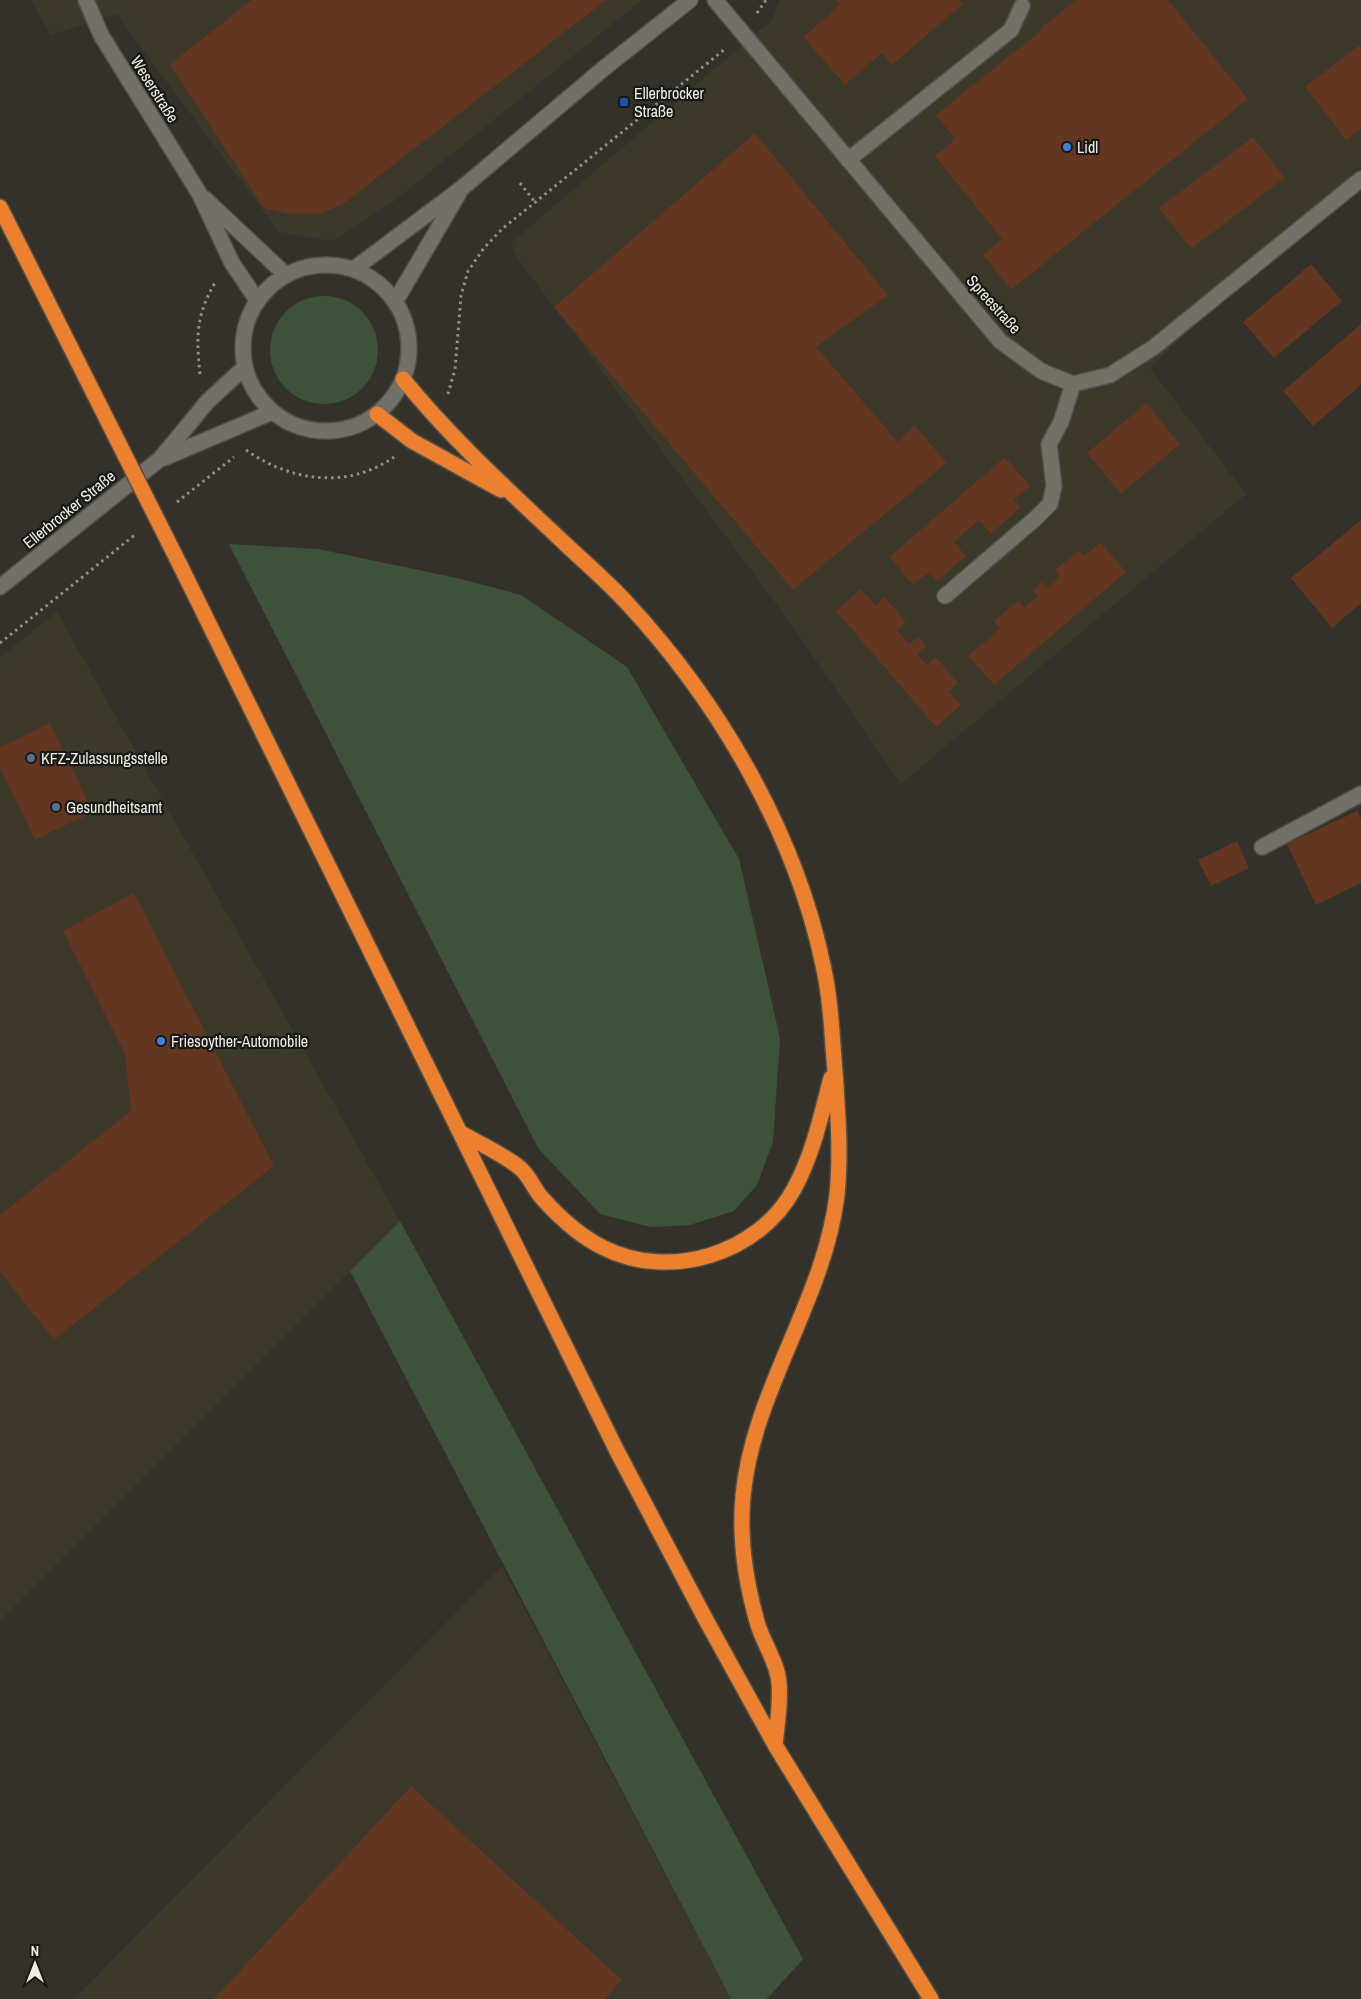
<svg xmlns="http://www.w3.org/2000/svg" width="1361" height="1999" viewBox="0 0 1361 1999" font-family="'Archivo Narrow',sans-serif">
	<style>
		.built { fill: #3c382a }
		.green { fill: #3e523b }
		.building { fill: #623620 }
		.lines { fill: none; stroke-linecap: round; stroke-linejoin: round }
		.lane-casing { stroke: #515049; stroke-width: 18 }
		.street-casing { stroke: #515049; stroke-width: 18 }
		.secondary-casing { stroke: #515049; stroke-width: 18 }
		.highway-casing { stroke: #515049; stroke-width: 18 }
		.path { stroke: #92908a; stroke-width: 3; stroke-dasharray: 2.5 4; stroke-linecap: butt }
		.lane { stroke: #727067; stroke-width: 15 }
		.street { stroke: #727067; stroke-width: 15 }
		.secondary { stroke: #727067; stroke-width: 15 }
		.highway { stroke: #ed802e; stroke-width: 15 }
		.highway-bridge-casing { stroke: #515049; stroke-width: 18; stroke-linecap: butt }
		.highway-bridge { stroke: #ed802e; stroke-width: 15 }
		.transit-dot { fill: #1a4fb4; stroke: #191915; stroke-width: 2 }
		.shop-dot { fill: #3f7fe0; stroke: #191915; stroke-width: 2 }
		.service-dot { fill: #5c6f8a; stroke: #191915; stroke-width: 2 }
		.labels { text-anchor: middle; stroke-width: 4.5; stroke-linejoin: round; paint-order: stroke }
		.street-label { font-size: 16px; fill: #eeece7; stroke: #191915 }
		.poi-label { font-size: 16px; fill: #eeece7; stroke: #191915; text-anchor: start }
	</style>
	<rect width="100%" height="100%" fill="#333129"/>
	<path class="built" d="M31,0H642L393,202L332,241L279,232L116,14L51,35Z
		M779,0H1361V166L1150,368L1246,494L901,784L786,617L515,255L511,243L772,20Z
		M57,612L400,1221L0,1621V657Z
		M502,1566L731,1999H74Z"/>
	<path class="green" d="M270 350a54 54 0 1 1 108 0a54 54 0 1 1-108 0Z
		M229,544L318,549L457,578L521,595L627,667L739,859L780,1038L773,1142L757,1185L734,1211L690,1225L650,1227L600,1214L538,1148Z
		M400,1221L803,1959L767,1999H731L350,1271Z"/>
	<path class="building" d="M252,0H606L343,204L323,213L289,214L264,208L170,64Z
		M836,0H960L963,4L892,65L882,53L845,85L803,37L840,5Z
		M1076,0H1168L1248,99L1011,290L983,255L1002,239L935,156L955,139L936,115L1043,29L1042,27Z
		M1361,44V129L1346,140L1305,87Z
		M755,133L888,295L816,347L898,442L914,425L947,463L793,590L554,307Z
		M1253,137L1285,178L1191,249L1159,208Z
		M1311,264L1342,301L1274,358L1243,322Z
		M1361,324V385L1313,426L1283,391Z
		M1146,403L1180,444L1121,494L1087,453Z
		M1005,457L1030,486L1014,499L1021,507L991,534L979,520L954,542L966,556L937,581L929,572L913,585L889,557Z
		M1361,520V603L1332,628L1291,578Z
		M1101,542L1126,572L994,685L968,656L1000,629L994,621L1018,601L1024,608L1038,596L1033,590L1042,582L1048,587L1060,576L1055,570L1079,550L1084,556Z
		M861,589L875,605L885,597L906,622L897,630L909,644L918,637L926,646L917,654L927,665L936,657L958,683L949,691L961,705L936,727L836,611Z
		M50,723L93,812L35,840L0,768V747Z
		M1357,811L1361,819V883L1316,905L1287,844Z
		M1237,841L1249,868L1211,886L1198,860Z
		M134,893L274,1166L54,1340L0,1272V1215L131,1111L125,1054L63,931Z
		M411,1786L622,1980L605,1999H214Z"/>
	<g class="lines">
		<defs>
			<path id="lane" d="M848,160L1011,30L1022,6
				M945,596L1036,518L1050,504L1054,486L1049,444L1061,422L1073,384
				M1262,847L1361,794"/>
			<path id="street" d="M86,0L101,35L199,193L232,263L257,300
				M715,0L1000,341L1041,371L1073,384L1110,375L1154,347L1361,179
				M205,199L286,275"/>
			<path id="secondary" d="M243 348a83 83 0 1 1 166 0a83 83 0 1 1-166 0Z
				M354,269L462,188L603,69L690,0
				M395,302L459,193
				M164,458L272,412
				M0,587L160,459L208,401L244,368"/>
			<path id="highway" d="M0,207L83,372
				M403,379C450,437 506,488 560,539C582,560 606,580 627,603C719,702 795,832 823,965C831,1000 832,1036 835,1072C838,1114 841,1153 837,1195C824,1301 753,1390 743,1496C739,1539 746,1584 758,1625C764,1644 778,1664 779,1683C781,1703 777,1725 775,1745
				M377,414L412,441L501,490
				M180,565L617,1451L706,1620L775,1745L931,1999
				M461,1133C480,1144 503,1154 520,1168C529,1175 534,1189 542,1198C559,1217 581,1237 604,1248C669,1281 759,1254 794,1189C813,1154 821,1116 831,1078"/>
		</defs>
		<use href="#lane" class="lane-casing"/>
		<use href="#street" class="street-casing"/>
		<use href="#secondary" class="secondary-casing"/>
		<use href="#highway" class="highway-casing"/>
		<path class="path" d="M757,13L766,0
			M520,183L535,202
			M200,374C196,335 196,315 216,281
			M448,394L455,369L461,296L468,271L484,248L502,229L725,49
			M246,450C290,481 347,490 394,457
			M177,502L234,457
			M0,643L136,534"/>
		<use href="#lane" class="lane"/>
		<use href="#street" class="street"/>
		<use href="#secondary" class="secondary"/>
		<use href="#highway" class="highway"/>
		<defs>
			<path id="highway-bridge" d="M83,372L180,565"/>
		</defs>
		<use href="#highway-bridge" class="highway-bridge-casing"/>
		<use href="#highway-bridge" class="highway-bridge"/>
	</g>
	<rect class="transit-dot" x="619" y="97" width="10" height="10" rx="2.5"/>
	<g class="shop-dot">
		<circle cx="1067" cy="147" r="5"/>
		<circle cx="161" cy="1041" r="5"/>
	</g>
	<g class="service-dot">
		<circle cx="31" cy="758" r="5"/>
		<circle cx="56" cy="807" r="5"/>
	</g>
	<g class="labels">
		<g class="street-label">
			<text transform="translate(155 89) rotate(58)" y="6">Weserstraße</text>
			<text transform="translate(994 304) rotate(48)" y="6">Spreestraße</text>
			<text transform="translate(69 509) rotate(-39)" y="6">Ellerbrocker Straße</text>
		</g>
		<g class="poi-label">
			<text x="634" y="99">Ellerbrocker<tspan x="634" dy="18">Straße</tspan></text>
			<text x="1077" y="153">Lidl</text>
			<text x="41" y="764">KFZ-Zulassungsstelle</text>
			<text x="66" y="813">Gesundheitsamt</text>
			<text x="171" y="1047">Friesoyther-Automobile</text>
		</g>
	</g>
	<g transform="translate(35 1964)" stroke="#191915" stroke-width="4" paint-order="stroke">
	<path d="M0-4L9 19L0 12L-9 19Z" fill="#eeece7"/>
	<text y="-8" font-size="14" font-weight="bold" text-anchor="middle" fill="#eeece7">N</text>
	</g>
</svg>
